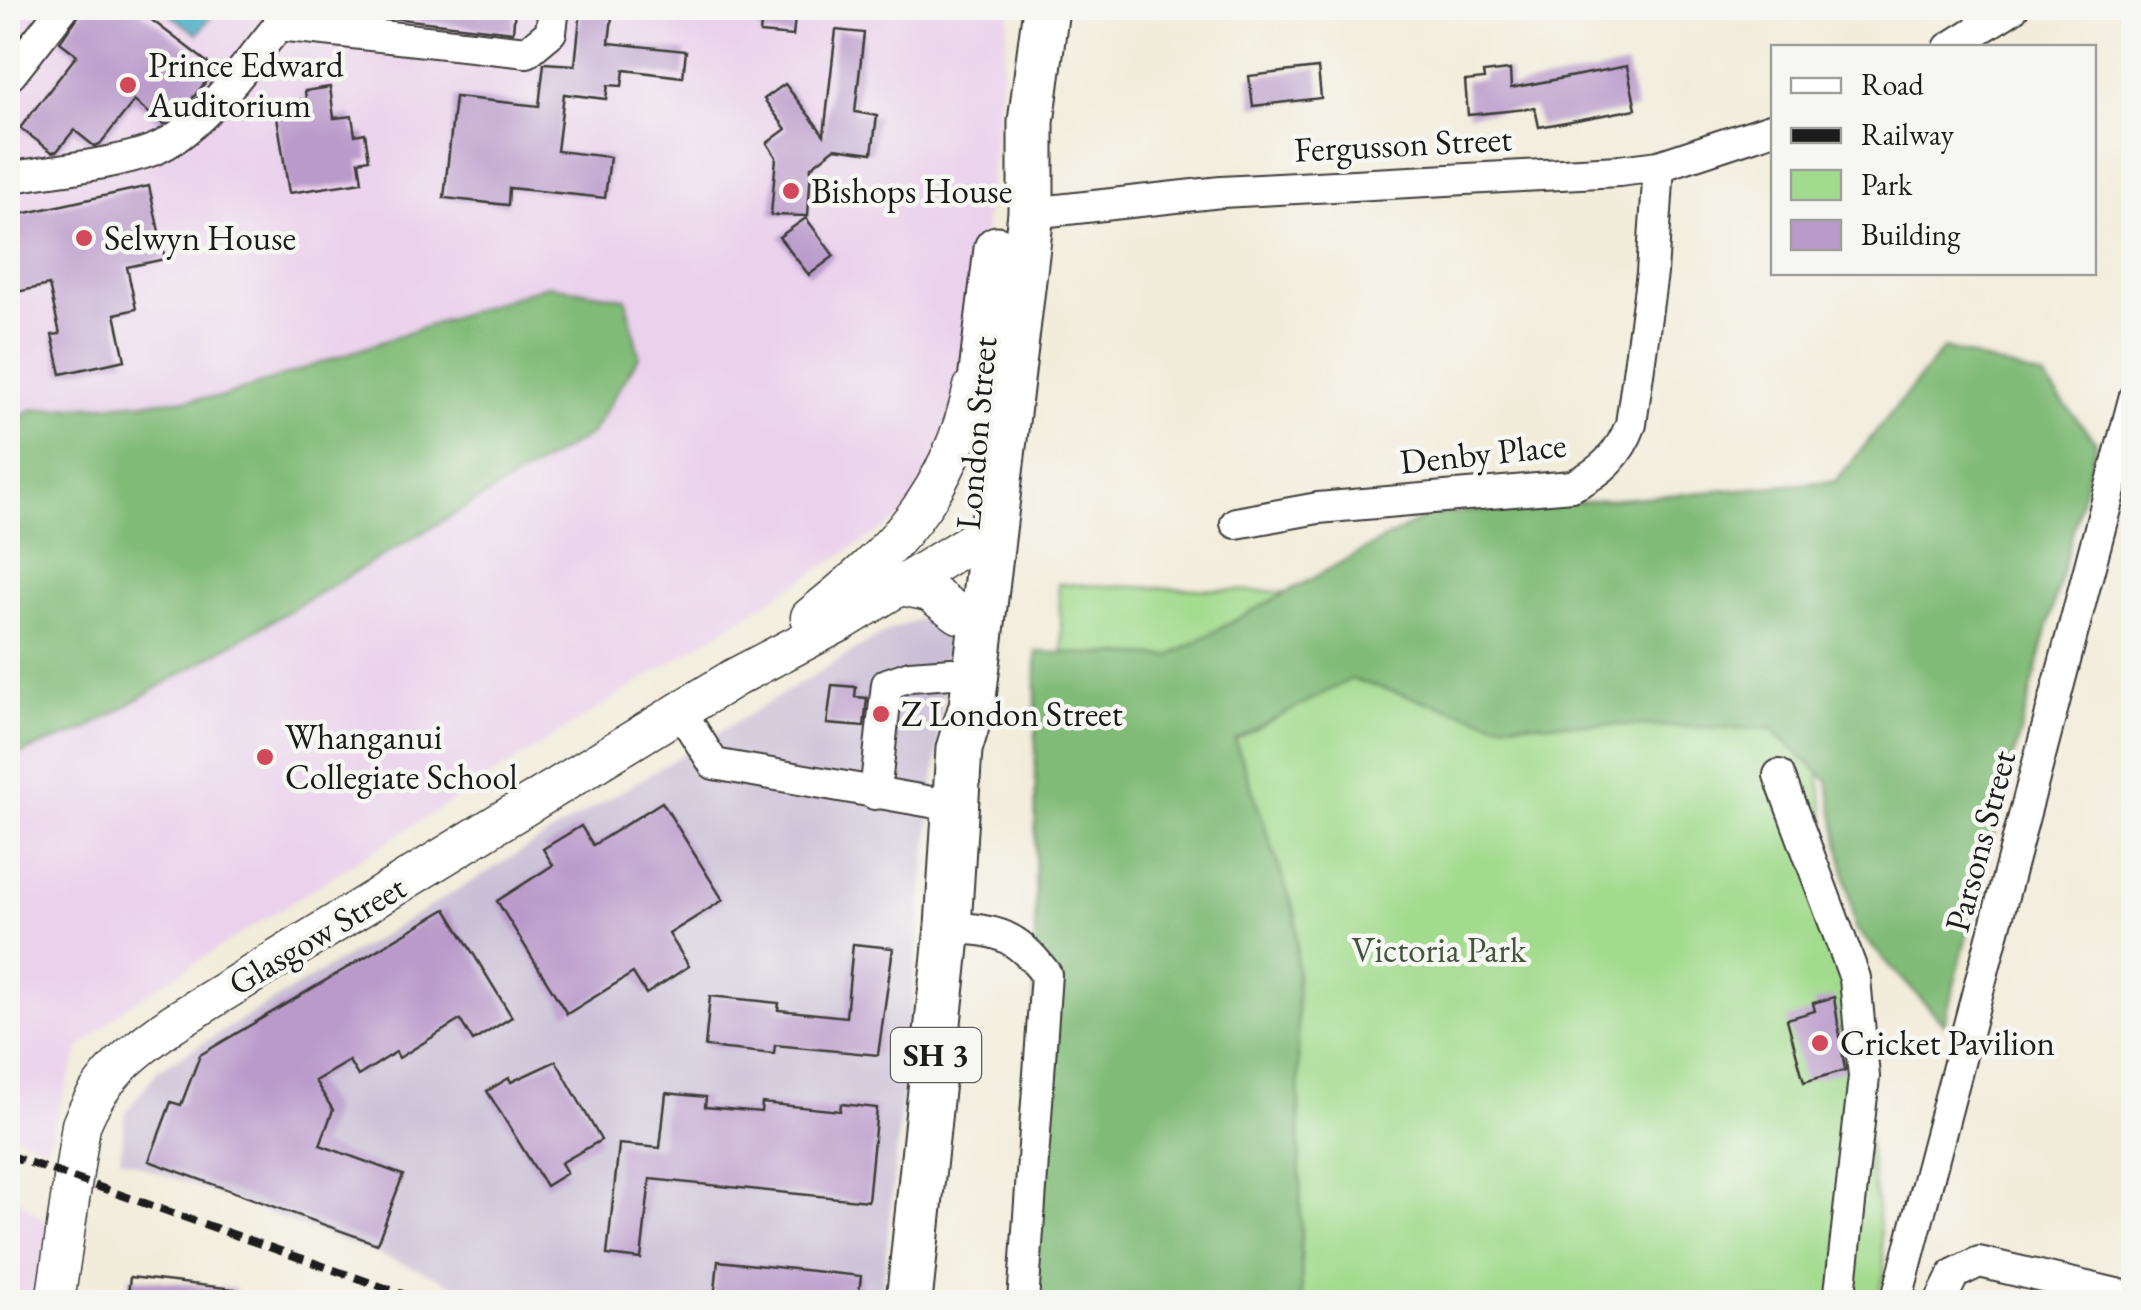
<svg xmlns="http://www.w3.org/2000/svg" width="2141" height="1310" font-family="'EB Garamond',serif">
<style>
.built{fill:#ead1ec}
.industrial{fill:#cabfd6}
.green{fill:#a2db8d;stroke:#5f7c54;stroke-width:2.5}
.forest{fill:#81bb78;stroke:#4e6c4a;stroke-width:2.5}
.water{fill:#44acc4;stroke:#306470;stroke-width:2.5}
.building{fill:#b99aca}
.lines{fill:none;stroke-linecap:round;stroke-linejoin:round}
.minor-casing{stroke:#3c3b38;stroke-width:34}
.major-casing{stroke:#3c3b38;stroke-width:41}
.highway-casing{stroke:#3c3b38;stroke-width:49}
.minor{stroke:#fff;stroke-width:30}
.major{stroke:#fff;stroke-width:38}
.highway{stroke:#fff;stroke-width:45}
.rail{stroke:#1c1c1c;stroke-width:8;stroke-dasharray:15 8;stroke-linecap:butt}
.poi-dot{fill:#d1495b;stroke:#f6f6f2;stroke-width:4}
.labels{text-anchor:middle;stroke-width:9;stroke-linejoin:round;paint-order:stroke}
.shield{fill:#f6f6f2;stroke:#5d5d5c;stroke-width:2.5}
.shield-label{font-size:32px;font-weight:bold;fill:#1c1c1c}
.poi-label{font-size:35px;fill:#1c1c1c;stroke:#f6f6f2;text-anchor:start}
.street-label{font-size:35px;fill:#1c1c1c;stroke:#f6f6f2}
.park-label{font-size:35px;fill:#44553e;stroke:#f6f6f2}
</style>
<rect width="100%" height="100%" fill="#f6f6f2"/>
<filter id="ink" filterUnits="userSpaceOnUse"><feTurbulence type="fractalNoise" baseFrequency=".01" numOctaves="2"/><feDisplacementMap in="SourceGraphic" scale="20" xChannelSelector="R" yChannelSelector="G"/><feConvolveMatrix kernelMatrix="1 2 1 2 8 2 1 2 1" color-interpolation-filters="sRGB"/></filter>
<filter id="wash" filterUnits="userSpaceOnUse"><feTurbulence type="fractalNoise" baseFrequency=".0048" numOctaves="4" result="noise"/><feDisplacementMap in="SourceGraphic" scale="40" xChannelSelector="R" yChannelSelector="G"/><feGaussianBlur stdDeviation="2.25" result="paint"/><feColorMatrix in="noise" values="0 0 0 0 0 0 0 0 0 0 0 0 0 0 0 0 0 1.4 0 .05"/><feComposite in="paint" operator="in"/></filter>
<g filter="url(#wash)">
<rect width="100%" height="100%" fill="#f2ecda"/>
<g class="built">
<path d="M8,8H1010L961,429L919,506L124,1008L79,1049L46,1147L8,1132Z"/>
<path d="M8,1190L48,1225L39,1302H8Z"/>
</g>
<path class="industrial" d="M930,615L948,645L881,1302H487L428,1273L120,1158L126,1112L157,1071L889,630Z"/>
<path class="green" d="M1058,584L1608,604L1815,743L1885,1270L1877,1302H1104L1099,1140Z"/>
<g class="forest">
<path d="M547,285L626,298L639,356L591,434L85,730L8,758V425L31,410L222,397Z"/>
<path d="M1944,348L2043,378L2096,442L1944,1024L1855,928L1828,781L1772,729L1495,722L1351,679L1235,740L1296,916L1302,1302H1034L1036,652L1169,656L1429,515L1836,481Z"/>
</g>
<path class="water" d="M162,8H218L197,34Z"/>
<g id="blocks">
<g class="building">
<path d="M84,8H136L216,69L192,99L163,124L134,101L100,144L94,146L74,130L57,151L52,152L20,128L77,55L60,42Z"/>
<path d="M383,8H515L513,32L383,17Z"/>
<path d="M581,8H613L609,43L686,51L683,77L624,70L622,86L608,85L606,99L564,94L557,151L610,157L605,198L509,188L508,205L444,198L455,97L539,106L544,63L575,65Z"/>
<path d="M763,8H796L793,36L760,33Z"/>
<path d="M836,30L864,33L855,112L877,116L872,153L835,148L811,167L808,216L771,215L776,157L767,143L786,129L764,99L785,84L824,135Z"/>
<path d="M1627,66L1636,109L1539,127L1535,108L1468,115L1465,81L1484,79L1483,73L1510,70L1511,88Z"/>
<path d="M1318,68L1321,98L1253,106L1249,76Z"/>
<path d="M330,87L334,118L352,116L355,135L365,133L369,159L359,161L362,182L289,193L275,104L306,99L305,91Z"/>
<path d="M149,186L165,259L127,267L136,309L115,314L125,360L61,374L52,335L60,334L49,285L8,294V217Z"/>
<path d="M806,218L834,256L809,275L779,237Z"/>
<path d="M832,685L856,687L855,697L867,698L864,727L827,724Z"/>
<path d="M662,802L723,900L669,934L689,966L646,994L633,973L567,1014L497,901L553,865L543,849L581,826L593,845Z"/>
<path d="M446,909L512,1017L473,1041L460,1020L399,1058L396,1052L358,1076L349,1061L315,1081L333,1110L320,1145L403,1175L377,1244L149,1161L171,1102L181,1105L200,1055Z"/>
<path d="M853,944L893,948L878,1055L775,1045L774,1054L705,1047L710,996L779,1003L778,1010L846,1017Z"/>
<path d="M1834,997L1845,1070L1804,1082L1787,1019L1815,1011L1813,1003Z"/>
<path d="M556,1061L601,1140L561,1163L567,1173L546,1186L487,1091L509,1078L511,1082Z"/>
<path d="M666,1093L706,1097L705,1107L761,1112L762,1103L840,1111L841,1104L877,1108L868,1201L650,1179L641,1259L607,1255L619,1144L660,1148Z"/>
<path d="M718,1261L861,1276L858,1302L714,1299Z"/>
<path d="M130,1277L235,1289L234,1302H127Z"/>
</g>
</g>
</g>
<g filter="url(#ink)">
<use href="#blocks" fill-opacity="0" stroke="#3c3b38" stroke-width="2.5"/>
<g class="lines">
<defs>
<g id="minor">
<path d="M279,25L527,52L551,32L554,8"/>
<path d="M1949,48L2013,8"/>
<path d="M11,74L63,8"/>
<path d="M8,178C50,170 114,165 153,150C200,132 247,63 279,25V8"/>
<path d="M1031,213L1221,192L1619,171L1659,166L1774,128"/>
<path d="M1236,523L1318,508L1572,486C1602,472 1620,454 1631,424L1652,273L1659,166"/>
<path d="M681,712L714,764L954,806"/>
<path d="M1779,775L1855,978L1864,1077L1839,1302"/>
<path d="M875,794L887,684L910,676L952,673"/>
<path d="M948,927C999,931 1014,933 1046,974L1023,1302"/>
<path d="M1896,1302L2134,399"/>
<path d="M1940,1302L1954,1274L1979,1262L2134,1298"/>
</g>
<g id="major">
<path d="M901,586L929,592L959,614"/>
<path d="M810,617C893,551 949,496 973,387"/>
<path d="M55,1302L81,1125C100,1077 132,1052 173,1023L734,678L841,622L992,529"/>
</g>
<g id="highway">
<path d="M976,423L997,249"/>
<path d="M909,1302L948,927L959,749L972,706L1031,213V122L1046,8"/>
</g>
</defs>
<use href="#minor" class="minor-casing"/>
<use href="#major" class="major-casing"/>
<use href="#highway" class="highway-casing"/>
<use href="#minor" class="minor"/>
<use href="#major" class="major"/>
<use href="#highway" class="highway"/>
<path class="rail" d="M8,1155L425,1302"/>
</g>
</g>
<g class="poi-dot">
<circle cx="128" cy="85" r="10"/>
<circle cx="791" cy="191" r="10"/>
<circle cx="84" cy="238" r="10"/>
<circle cx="881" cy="714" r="10"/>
<circle cx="265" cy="757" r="10"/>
<circle cx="1820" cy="1043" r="10"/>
</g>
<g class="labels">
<rect class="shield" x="891" y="1028" width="90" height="54" rx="8"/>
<g class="shield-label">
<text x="936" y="1066">SH 3</text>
</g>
<g class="poi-label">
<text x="148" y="77">Prince Edward<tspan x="148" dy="40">Auditorium</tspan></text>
<text x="811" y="203">Bishops House</text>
<text x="104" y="250">Selwyn House</text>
<text x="901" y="726">Z London Street</text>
<text x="285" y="749">Whanganui<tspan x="285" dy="40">Collegiate School</tspan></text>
<text x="1840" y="1055">Cricket Pavilion</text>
</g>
<g class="street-label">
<text transform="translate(1403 144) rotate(-3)" y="12">Fergusson Street</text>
<text transform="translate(976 433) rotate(-85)" y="12">London Street</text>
<text transform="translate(1483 453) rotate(-6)" y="12">Denby Place</text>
<text transform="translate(1980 841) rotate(-75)" y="12">Parsons Street</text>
<text transform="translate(317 935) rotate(-31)" y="12">Glasgow Street</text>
</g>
<g class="park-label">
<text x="1439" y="962">Victoria Park</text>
</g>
</g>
<rect width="2141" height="1310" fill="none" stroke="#f6f6f2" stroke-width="40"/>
<rect x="1771" y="45" width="325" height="230" fill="#f6f6f2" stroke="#9f9f9c" stroke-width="2.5"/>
<rect x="1791" y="78" width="50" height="15" fill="#ffffff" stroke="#9f9f9c" stroke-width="2.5"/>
<text x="1861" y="95" font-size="30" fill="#1c1c1c">Road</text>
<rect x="1791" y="128" width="50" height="15" fill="#1c1c1c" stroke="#9f9f9c" stroke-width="2.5"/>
<text x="1861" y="145" font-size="30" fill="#1c1c1c">Railway</text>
<rect x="1791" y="170" width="50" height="30" fill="#a2db8d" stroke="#9f9f9c" stroke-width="2.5"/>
<text x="1861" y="195" font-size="30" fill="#1c1c1c">Park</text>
<rect x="1791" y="220" width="50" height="30" fill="#b99aca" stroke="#9f9f9c" stroke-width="2.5"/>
<text x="1861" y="245" font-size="30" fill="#1c1c1c">Building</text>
</svg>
